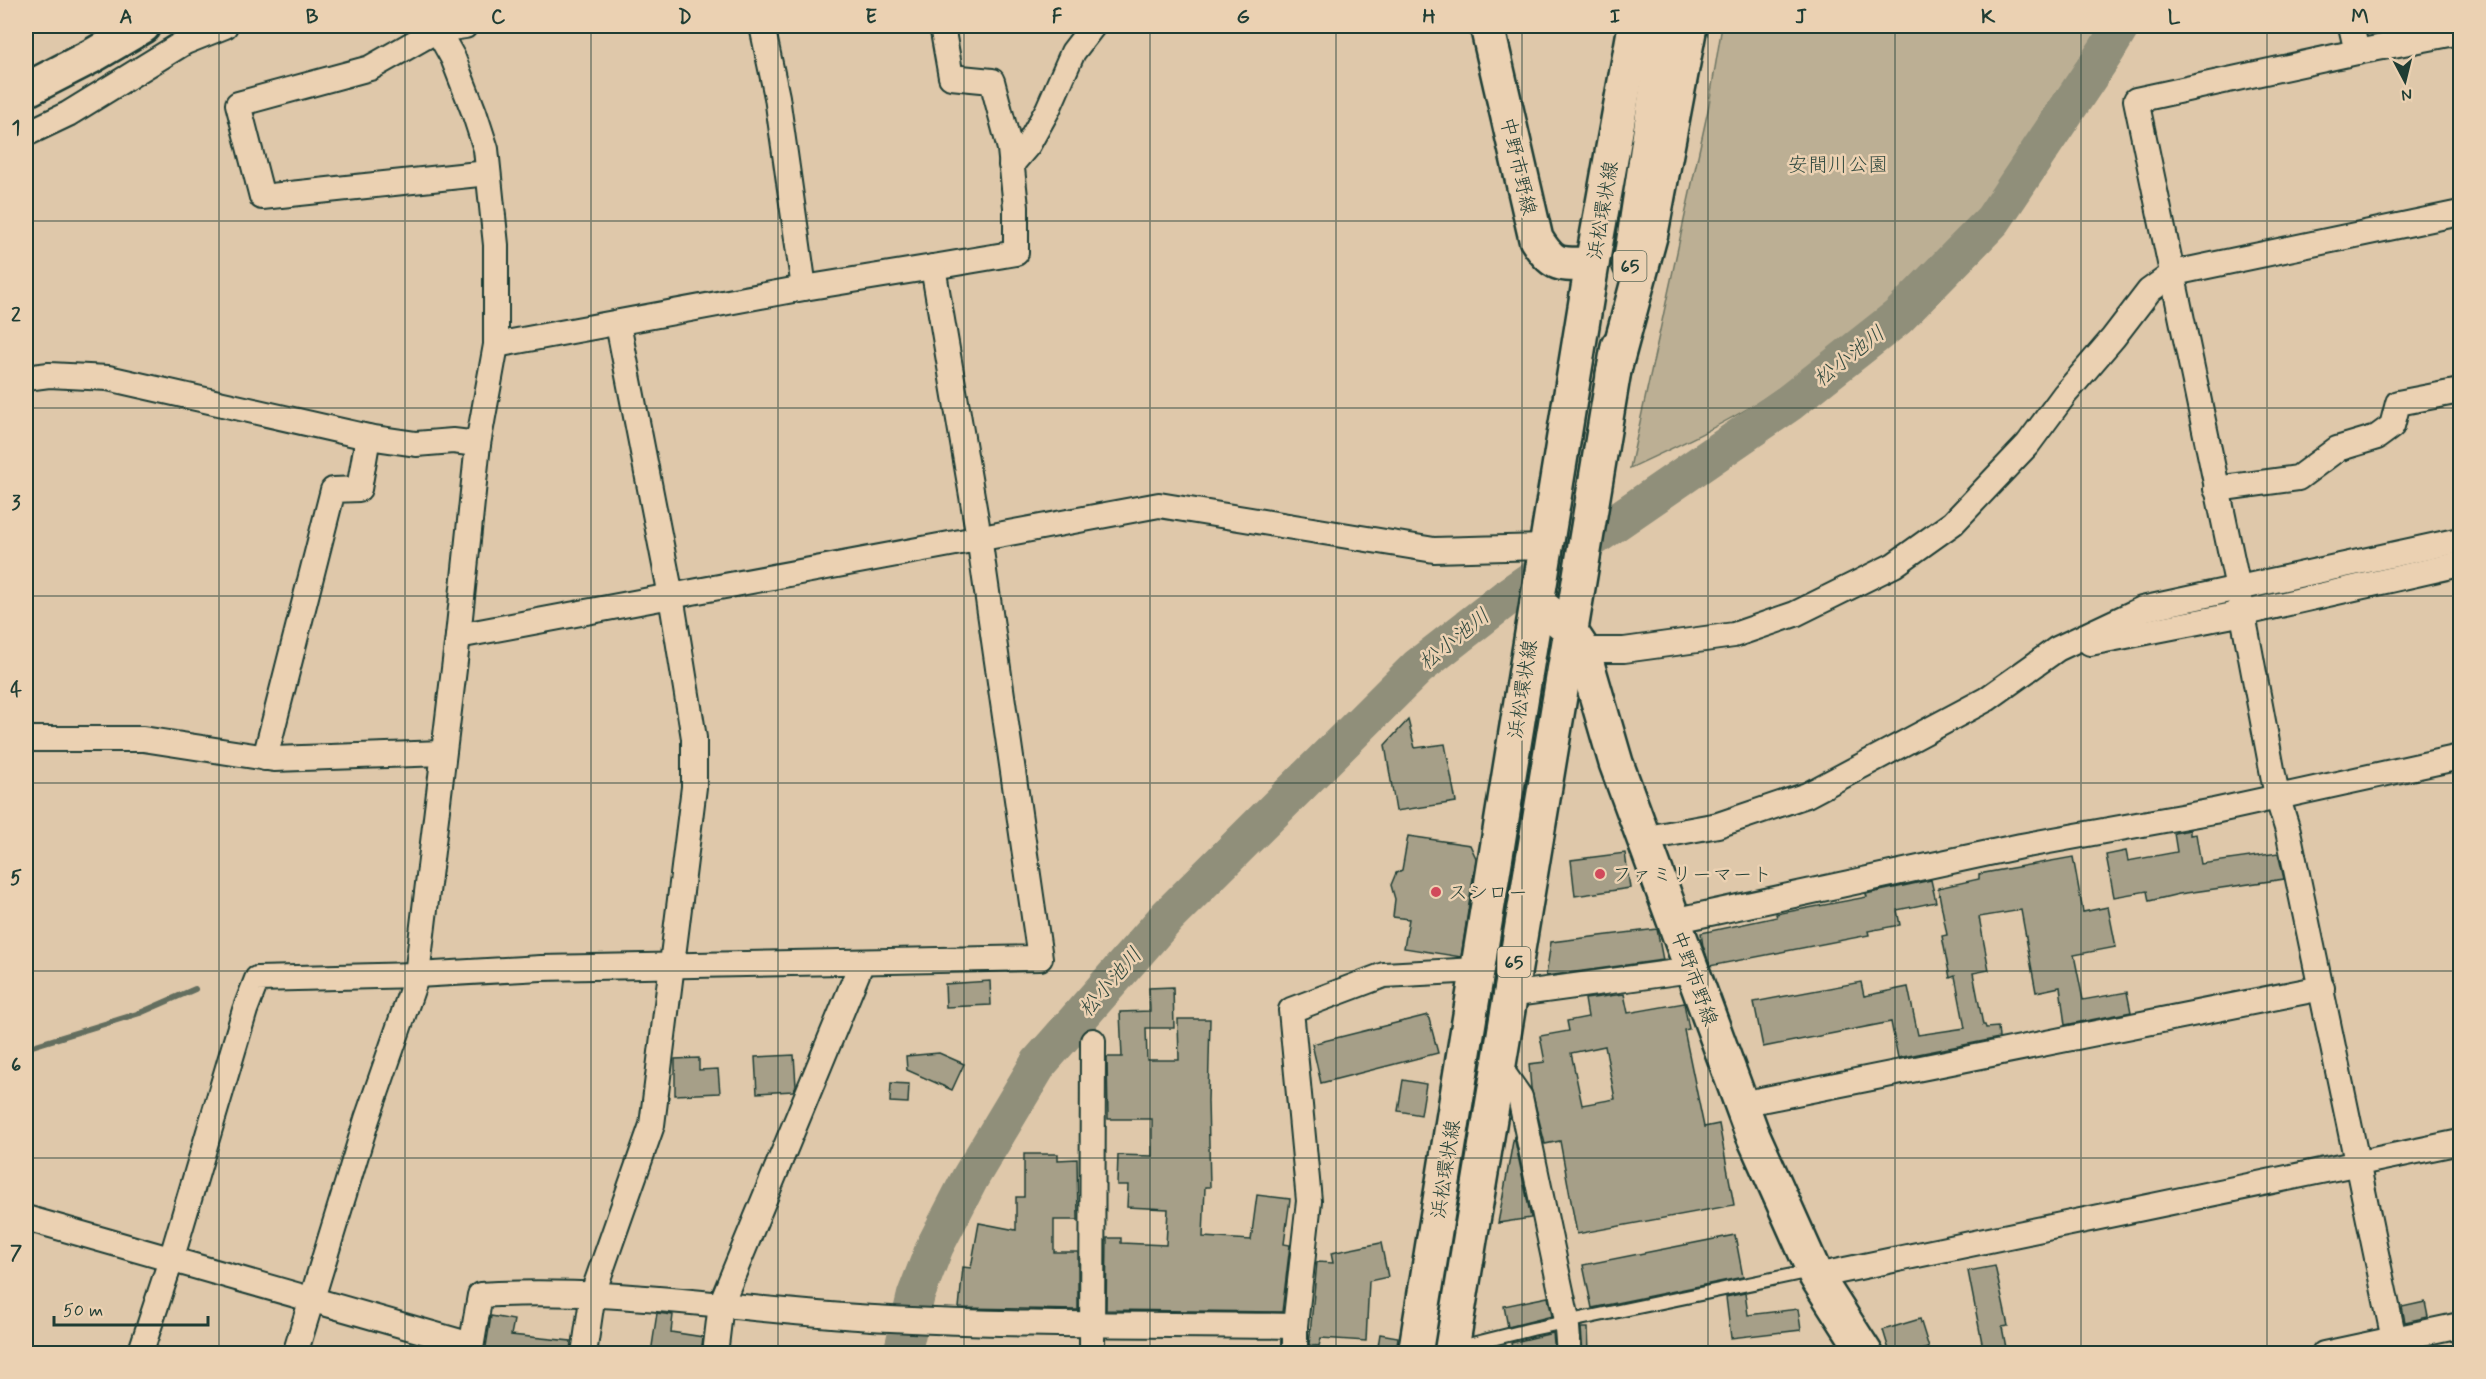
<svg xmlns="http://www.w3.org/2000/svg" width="2486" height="1379" font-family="Mynerve,'Klee One',sans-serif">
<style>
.green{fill:#bcaf94;stroke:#6e7664;stroke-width:1.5}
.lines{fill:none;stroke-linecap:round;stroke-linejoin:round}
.stream{stroke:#636e5e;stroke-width:6}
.river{stroke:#908f7a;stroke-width:38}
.building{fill:#a69f88;stroke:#1f3d34;stroke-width:1.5;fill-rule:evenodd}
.service-casing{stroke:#1f3d34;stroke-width:16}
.minor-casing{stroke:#1f3d34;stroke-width:28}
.secondary-casing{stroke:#1f3d34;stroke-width:38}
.primary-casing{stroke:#1f3d34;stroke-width:38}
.trunk-casing{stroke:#1f3d34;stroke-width:38}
.service{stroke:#ebd1b2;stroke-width:12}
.minor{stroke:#ebd1b2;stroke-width:24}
.secondary{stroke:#ebd1b2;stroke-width:33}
.primary{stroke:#ebd1b2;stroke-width:33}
.trunk{stroke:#ebd1b2;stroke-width:33}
.grid{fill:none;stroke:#1f3d34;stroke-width:1.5;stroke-opacity:0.55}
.poi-dot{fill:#d1495b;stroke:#ebd1b2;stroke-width:2}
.labels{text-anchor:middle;stroke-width:5;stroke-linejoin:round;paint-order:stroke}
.shield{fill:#ebd1b2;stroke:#5c695a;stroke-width:1.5}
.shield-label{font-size:18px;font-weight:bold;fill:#1f3d34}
.park-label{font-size:20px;fill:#2f483e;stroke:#ebd1b2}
.street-label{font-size:20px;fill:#1f3d34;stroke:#ebd1b2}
.poi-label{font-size:20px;fill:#1f3d34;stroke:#ebd1b2;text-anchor:start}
.water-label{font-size:21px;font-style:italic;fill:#30493e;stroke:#ebd1b2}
.neatline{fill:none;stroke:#1f3d34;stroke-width:2}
.grid-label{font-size:20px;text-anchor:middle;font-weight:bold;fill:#1f3d34}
</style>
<rect width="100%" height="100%" fill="#dfc8aa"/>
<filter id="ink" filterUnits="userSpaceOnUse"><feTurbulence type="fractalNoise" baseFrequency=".0167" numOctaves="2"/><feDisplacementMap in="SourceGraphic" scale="12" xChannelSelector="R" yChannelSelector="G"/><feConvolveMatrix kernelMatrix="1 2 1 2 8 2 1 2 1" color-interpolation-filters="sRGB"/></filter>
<g filter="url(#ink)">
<path class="green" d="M1722,26H2103C2070,86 2037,148 1993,202C1931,277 1843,345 1763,399C1723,425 1673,448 1630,468L1708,110Z"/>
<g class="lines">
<path class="stream" d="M26,1048L140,1013L195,989"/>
<path class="river" d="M902,1354L916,1295L935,1246L970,1178L1039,1063L1168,916L1418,667L1510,595L1789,403L1898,317L1993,220L2106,51L2121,26"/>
</g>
<g class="building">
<path d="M1408,720L1415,748L1445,744L1456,802L1396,811L1385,745Z"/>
<path d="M2190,830V835L2196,834L2201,864L2278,853L2284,879L2179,894L2149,901L2147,891L2114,897L2106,855L2126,851L2128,861L2177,852L2174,833Z"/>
<path d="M1408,836L1470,845L1476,858L1461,957L1404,948L1409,919L1393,917L1395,899L1391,885L1396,873L1402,870Z"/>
<path d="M1625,853L1630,888L1575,896L1571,860Z"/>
<path d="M2073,857L2083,912L2108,907L2116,947L2074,955L2083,1000L2127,992L2131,1012L2065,1025L2060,987L2036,992L2021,910L1979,917L1989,970L1973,973L1983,1025H1985L1986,1028L1998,1027L1999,1038L1898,1058L1891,1022L1763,1047L1754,1002L1861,982L1864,996L1908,987L1918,1035L1965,1028L1955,976L1950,978L1942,936L1947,935L1938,888L1979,879V874Z"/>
<path d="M1931,880L1936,902L1897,910L1900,925L1868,931L1869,935L1710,966L1703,946L1701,933L1777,917L1776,914L1867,897L1866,894Z"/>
<path d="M1657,929L1663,960L1546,976L1551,942Z"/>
<path d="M990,981L991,1005L946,1007L945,984Z"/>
<path d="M1173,987L1174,1028H1146L1147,1060H1179L1178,1019H1210L1208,1101L1210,1187H1205L1203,1237L1251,1240L1257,1195L1290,1199L1284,1244L1290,1245L1282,1312L1106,1310L1107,1238H1121V1243L1166,1245L1168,1209L1127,1207L1128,1185H1117L1118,1155L1152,1156V1119H1108L1107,1057H1122L1120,1012L1150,1011L1149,988Z"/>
<path d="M1624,994L1628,1013L1684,1003L1689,1029L1684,1030L1704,1127L1719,1124L1734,1205L1577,1234L1560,1141L1545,1144L1531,1088L1529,1064L1545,1062L1540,1036L1569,1031L1567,1021L1588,1017L1585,999ZM1605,1046L1615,1099L1582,1105L1571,1053Z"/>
<path d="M1428,1015L1438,1053L1321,1083L1312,1044Z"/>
<path d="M939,1053L964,1064L952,1090L907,1070L906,1056Z"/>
<path d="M794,1055L796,1086L793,1091L757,1093L755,1057Z"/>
<path d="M699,1058V1070L718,1069L720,1093L675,1095V1059Z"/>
<path d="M1403,1080L1426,1084L1421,1115L1398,1111Z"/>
<path d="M891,1083L909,1084L908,1103L890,1102Z"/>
<path d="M1514,1136L1531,1218L1498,1223Z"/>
<path d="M1024,1154H1058V1160L1077,1159L1078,1220H1054V1252H1078V1310L959,1308L963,1267L971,1268L979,1223L1016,1230V1197H1024Z"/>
<path d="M1735,1235L1743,1277L1592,1308L1583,1265Z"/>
<path d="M1381,1243L1388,1277L1369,1281L1366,1341L1321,1338L1319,1346L1309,1345L1317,1262L1333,1263L1331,1253Z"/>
<path d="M1995,1266L2008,1326L2002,1327L2007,1353H1984L1968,1271Z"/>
<path d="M1745,1293L1748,1315L1798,1309L1801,1330L1731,1338L1726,1297Z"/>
<path d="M1548,1297L1552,1316L1508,1327L1504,1306Z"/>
<path d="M2425,1302L2428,1317L2405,1322L2402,1307Z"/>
<path d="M657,1313L673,1315L671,1332L703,1337L701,1353H651Z"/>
<path d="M491,1316L514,1320L511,1335L571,1341L570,1353H485Z"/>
<path d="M1920,1319L1929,1348L1910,1353H1890L1883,1330Z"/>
<path d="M1581,1328H1588L1589,1353H1583Z"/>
<path d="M1553,1333L1555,1353H1513L1511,1343Z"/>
<path d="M1380,1334L1398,1337L1396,1353H1377Z"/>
</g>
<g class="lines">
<defs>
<path id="service" d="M1456,1348L1532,1329L1811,1271"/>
<g id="minor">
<path d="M465,26L437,30L370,68L238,104L262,197L488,173"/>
<path d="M762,26L777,97L804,288"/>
<path d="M2351,26L2357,52"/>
<path d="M26,134L68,114L185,42L225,26"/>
<path d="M1011,165L1028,145L1048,109L1073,52L1093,26"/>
<path d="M933,267L1016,253V207L1010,149L992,81L951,77L942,26"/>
<path d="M618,324L671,596L1159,505L1434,550L1545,547"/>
<path d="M26,378L49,375L108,378L368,437L416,444L453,441L478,444"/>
<path d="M2216,489L2298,478L2337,449L2377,437L2392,426L2398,403L2460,391"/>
<path d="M458,636L671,596L694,738V787L652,1125L593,1293L584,1354"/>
<path d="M2090,643L2249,612L2460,564"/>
<path d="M1583,650H1624L1734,635L1795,614L1894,565L1953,523L2028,444L2065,394L2113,338L2149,291L2174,273L2460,213"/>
<path d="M26,739H143L274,759L443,753"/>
<path d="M265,758L333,490L359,489L368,437"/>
<path d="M1642,839L1718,825L1807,795L1987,699L2057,649L2142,609L2460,540"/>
<path d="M1673,921L2021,846L2214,811L2460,757"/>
<path d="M1509,995L1692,970"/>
<path d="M1497,1064L1520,1097L1566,1315L1569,1354"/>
<path d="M1741,1104L2322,988"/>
<path d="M26,1218L471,1345"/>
<path d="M1816,1276L2460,1142"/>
<path d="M140,1354L171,1260L245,1010L257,979L417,975L541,968L1040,958L979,537L933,267L804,288L496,345"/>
<path d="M295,1354L367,1119L417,975L458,636L478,444L496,345V245L486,149L474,112L453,58L435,26"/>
<path d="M470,1354L480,1295C618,1286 754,1313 891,1319C1026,1326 1161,1324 1295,1326"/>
<path d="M715,1354L721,1304L862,962"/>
<path d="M1092,1354L1093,1041"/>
<path d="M1295,1354V1326L1309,1201L1291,1010L1384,975L1477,970"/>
<path d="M2324,1354L2460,1325"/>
<path d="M2397,1354L2288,831L2277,796L2238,588L2136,100L2357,52L2460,32"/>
</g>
<g id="secondary">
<path d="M1487,26L1536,239C1554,268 1560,264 1592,264"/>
<path d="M1537,602L1569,629L1583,650L1616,763L1752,1133L1816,1276L1866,1354"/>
</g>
<g id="primary">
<path d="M1630,265L1666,26"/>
<path d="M1415,1354L1592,264L1635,26"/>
<path d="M1451,1354L1618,346"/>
</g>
<g id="trunk">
<path d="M26,90L92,56L143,26"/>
<path d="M1613,374L1651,233L1690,26"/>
</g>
</defs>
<use href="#service" class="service-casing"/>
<use href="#minor" class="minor-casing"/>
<use href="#secondary" class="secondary-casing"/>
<use href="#primary" class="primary-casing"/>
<use href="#trunk" class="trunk-casing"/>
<use href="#service" class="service"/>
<use href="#minor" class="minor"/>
<use href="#secondary" class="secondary"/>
<use href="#primary" class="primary"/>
<use href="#trunk" class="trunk"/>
</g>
</g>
<path class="grid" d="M219,26V1354M405,26V1354M591,26V1354M778,26V1354M964,26V1354M1150,26V1354M1336,26V1354M1522,26V1354M1708,26V1354M1895,26V1354M2081,26V1354M2267,26V1354M26,221H2460M26,408H2460M26,596H2460M26,783H2460M26,971H2460M26,1158H2460"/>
<g class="poi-dot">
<circle cx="1600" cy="874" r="6"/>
<circle cx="1436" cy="892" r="6"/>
</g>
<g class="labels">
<g class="shield">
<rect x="1613.5" y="251" width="33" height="30" rx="4.5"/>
<rect x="1497.5" y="947" width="33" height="30" rx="4.5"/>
</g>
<g class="shield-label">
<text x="1630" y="272">65</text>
<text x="1514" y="968">65</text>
</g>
<g class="park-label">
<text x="1838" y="171">安間川公園</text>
</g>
<g class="street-label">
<text transform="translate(1519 166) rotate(77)" y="7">中野市野線</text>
<text transform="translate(1602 210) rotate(-80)" y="7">浜松環状線</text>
<text transform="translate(1522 689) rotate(-81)" y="7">浜松環状線</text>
<text transform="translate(1695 978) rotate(70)" y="7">中野市野線</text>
<text transform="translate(1445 1169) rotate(-81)" y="7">浜松環状線</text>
</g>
<g class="poi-label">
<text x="1612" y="881">ファミリーマート</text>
<text x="1448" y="899">スシロー</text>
</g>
<g class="water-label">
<text transform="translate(1849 356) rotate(-38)" y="7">松小池川</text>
<text transform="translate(1454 639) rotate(-39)" y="7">松小池川</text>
<text transform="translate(1110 982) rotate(-49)" y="7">松小池川</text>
</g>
</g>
<rect width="2486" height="1379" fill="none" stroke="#ebd1b2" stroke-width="66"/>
<g transform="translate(2405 81) rotate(173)" stroke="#ebd1b2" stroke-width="4.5" paint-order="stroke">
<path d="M0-4.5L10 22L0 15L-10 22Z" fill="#1f3d34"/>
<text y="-9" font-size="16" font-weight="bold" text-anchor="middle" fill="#1f3d34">N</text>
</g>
<path d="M54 1316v9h154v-9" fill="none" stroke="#1f3d34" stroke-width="3"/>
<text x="63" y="1316" font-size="18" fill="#1f3d34" stroke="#ebd1b2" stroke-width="4.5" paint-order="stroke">50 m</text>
<rect x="33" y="33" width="2420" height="1313" class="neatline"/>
<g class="grid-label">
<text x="126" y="23">A</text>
<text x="312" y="23">B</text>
<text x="498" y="23">C</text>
<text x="685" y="23">D</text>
<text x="871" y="23">E</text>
<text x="1057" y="23">F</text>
<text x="1243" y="23">G</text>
<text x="1429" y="23">H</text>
<text x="1615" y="23">I</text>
<text x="1801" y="23">J</text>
<text x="1988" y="23">K</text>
<text x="2174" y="23">L</text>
<text x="2360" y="23">M</text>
<text x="16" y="134">1</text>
<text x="16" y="321">2</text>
<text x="16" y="509">3</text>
<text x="16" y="696">4</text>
<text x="16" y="884">5</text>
<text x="16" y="1071">6</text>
<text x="16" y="1259">7</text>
</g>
</svg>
